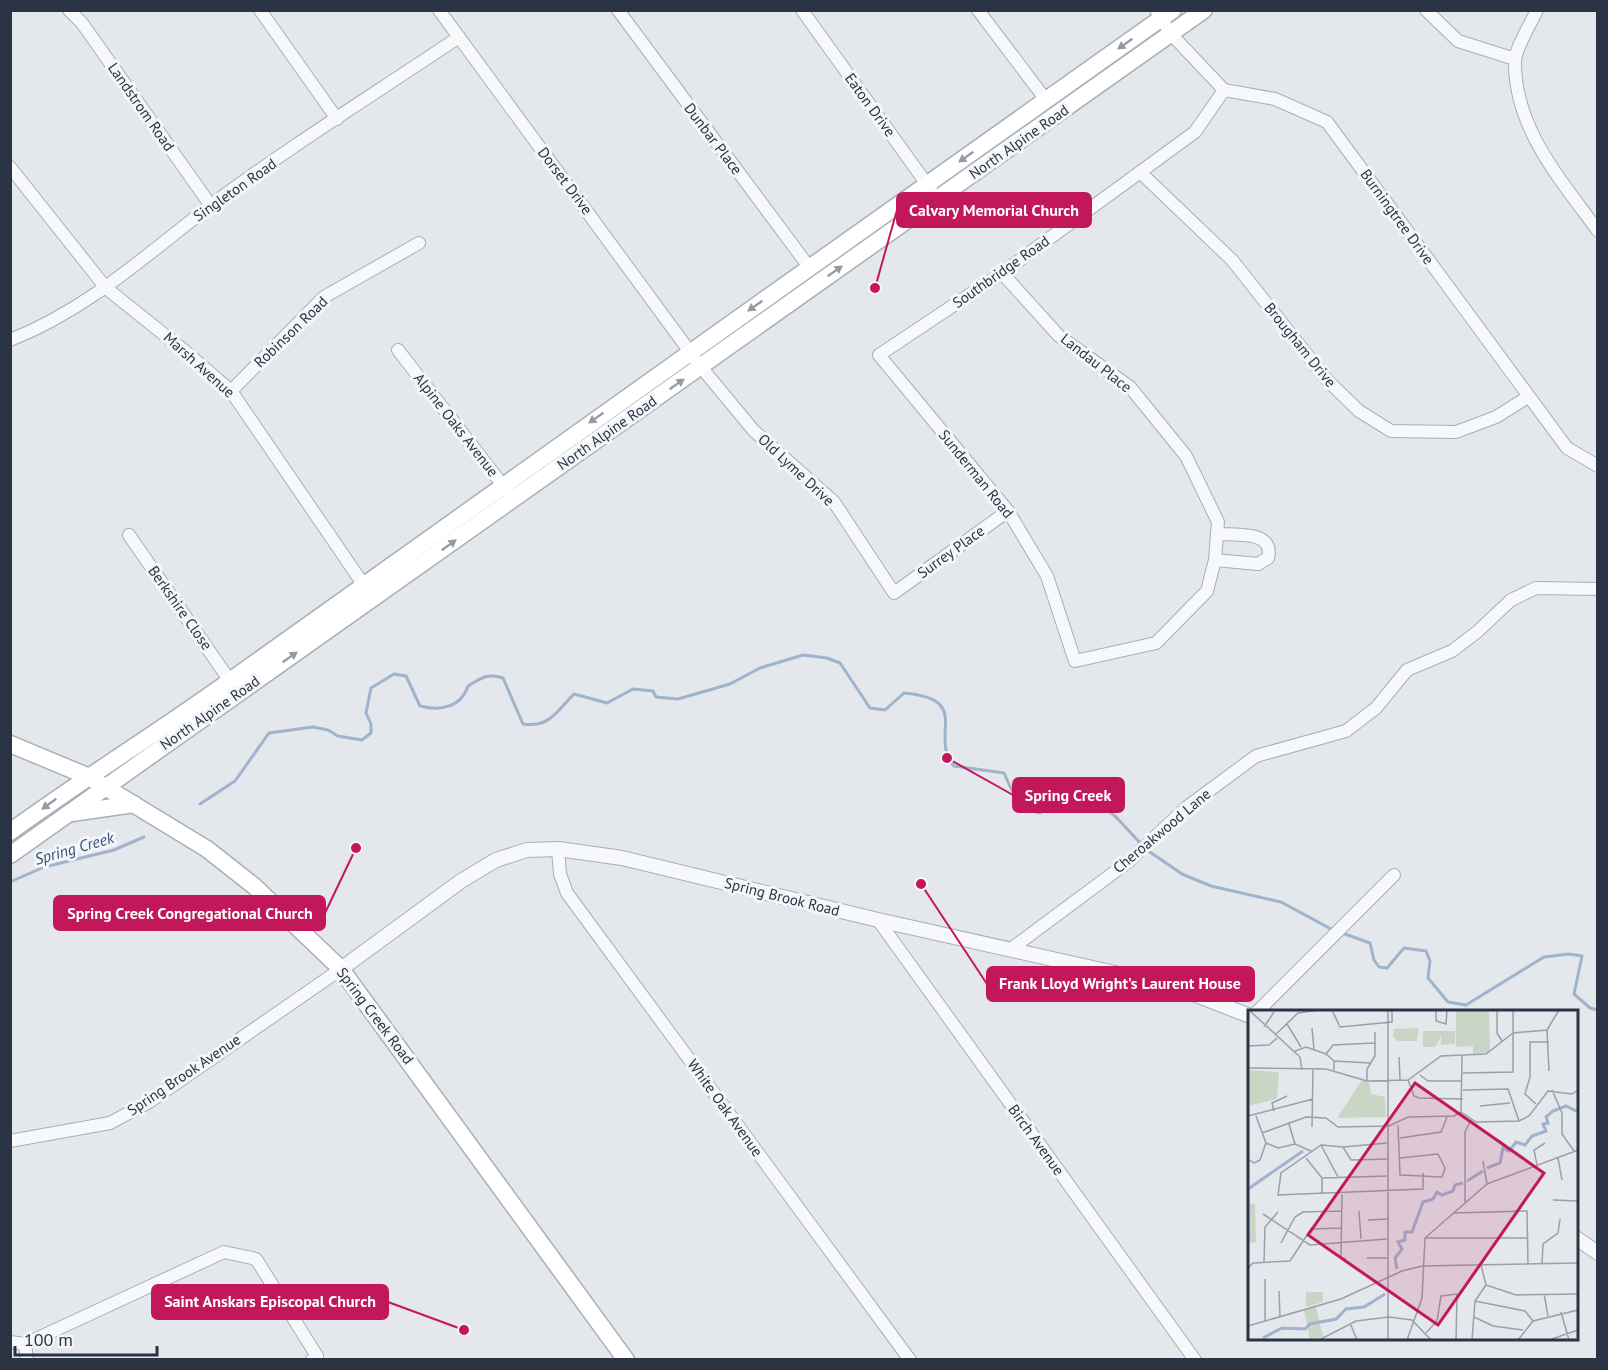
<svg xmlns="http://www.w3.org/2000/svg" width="1608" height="1370" font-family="'PT Sans',sans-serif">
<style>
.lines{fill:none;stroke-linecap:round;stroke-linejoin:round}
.stream{stroke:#9fb4cc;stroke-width:3}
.minor-casing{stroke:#a9aeb7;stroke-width:14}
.tertiary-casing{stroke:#a9aeb7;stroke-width:16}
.secondary-casing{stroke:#a9aeb7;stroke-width:19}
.minor{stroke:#f7f8fa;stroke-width:12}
.tertiary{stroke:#f7f8fa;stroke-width:14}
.secondary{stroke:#fff;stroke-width:16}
.oneway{fill:#959aa2}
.labels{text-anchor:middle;stroke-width:6;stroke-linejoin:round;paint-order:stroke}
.street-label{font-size:15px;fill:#2b3445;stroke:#f4f6f9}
.water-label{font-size:16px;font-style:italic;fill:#34527a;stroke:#f4f6f9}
.inset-river{fill:none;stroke:#9fb4cc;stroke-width:3}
.inset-road{fill:none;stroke:#9a9fa9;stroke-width:1.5}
.view{fill:#c2185b;fill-opacity:0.15;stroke:#c2185b;stroke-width:3}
.inset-edge{fill:none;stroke:#2b3445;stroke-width:3}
.leader{fill:none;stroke:#c2185b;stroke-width:2}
.callout-dot{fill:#c2185b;stroke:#f4f6f9;stroke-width:2}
.callout{fill:#c2185b;stroke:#c2185b;stroke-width:2}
.callout-label{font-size:16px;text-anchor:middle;font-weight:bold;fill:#fff}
</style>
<rect width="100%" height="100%" fill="#e4e7ec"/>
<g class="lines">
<g class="stream">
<path d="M200,804L235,781L269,733L313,727L328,730L338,736L362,740L371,733V724L366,713L371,688L394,674L406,676L420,706C439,711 461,708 468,686C481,678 487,673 503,678L523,724C550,728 557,711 574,694L607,703L633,689L653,691L656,697L678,699L730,684L760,668L803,655L827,658L840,663L870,708L885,710L904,693C974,699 928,736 954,766L1004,773C1012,791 1018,809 1040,813L1066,793L1092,797L1116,817L1142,845"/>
<path d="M1147,850L1182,874L1211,886L1281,902L1333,930"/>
<path d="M10,882L44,867L114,850L144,837"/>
<path d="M1342,933L1370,943L1374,960L1379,967L1387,968L1404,948L1426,951L1430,961L1428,978L1448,1002L1466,1005L1544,957L1569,954L1582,956L1574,994L1590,1008L1598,1010"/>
</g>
<defs>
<g id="minor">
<path d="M69,10L82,23L211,206"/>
<path d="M260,10L337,119"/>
<path d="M439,10L701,367L754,431L834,502L894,593L1008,511"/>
<path d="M618,10L809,267"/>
<path d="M802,10L931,190"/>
<path d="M978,10L1046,100"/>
<path d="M1156,10L1171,34L1224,90L1275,99L1327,122L1567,448L1598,466"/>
<path d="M1426,10L1458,41L1515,59"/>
<path d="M1537,10C1531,23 1515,49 1515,61C1514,128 1561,180 1598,231"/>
<path d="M10,167L106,288L186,352L231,391L363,584"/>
<path d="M1140,172L1232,260L1327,380L1359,411L1391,431L1456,432L1496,417L1528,397"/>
<path d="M1002,273L1059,336L1130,387L1186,456L1218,522L1215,560L1207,591L1156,643L1075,661L1047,576L1008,511L879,355L1002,273L1195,132L1224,90"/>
<path d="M10,340C87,310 146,255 210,206C290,146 376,93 459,37"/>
<path d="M398,350L508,492"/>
<path d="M231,391L324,297L419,243"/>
<path d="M129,535L230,681"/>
<path d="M1215,560L1258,564L1268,558C1275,530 1234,535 1217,534"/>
<path d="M558,849L560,874L567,893L910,1360"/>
<path d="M878,920L1195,1360"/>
<path d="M1011,949L1128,862L1187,807L1256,756L1346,731L1376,708L1407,670L1452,651L1477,632L1511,600L1536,588L1598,589"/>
<path d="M1257,1012L1394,875"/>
<path d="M10,1141L110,1123L149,1102L341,969"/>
<path d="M10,1342L25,1344L224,1252L256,1259L317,1356L312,1360"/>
<path d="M25,1344L27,1360"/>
</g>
<g id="tertiary">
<path d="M341,969L461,881L496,860L527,850L558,849L622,858L878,920L1173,986L1250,1016"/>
<path d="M1576,1238L1598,1253"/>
</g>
<g id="secondary">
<path d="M10,744L87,776L207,849L254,886L341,969L626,1360"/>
<path d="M72,813L134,804"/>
<path d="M10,832C84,778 161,731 234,678C546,453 860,233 1173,10"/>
<path d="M10,855L1204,10"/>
</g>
</defs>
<use href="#minor" class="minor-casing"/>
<use href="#tertiary" class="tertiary-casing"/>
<use href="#secondary" class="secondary-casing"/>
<use href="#minor" class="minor"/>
<use href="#tertiary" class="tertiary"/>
<use href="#secondary" class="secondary"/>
</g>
<defs><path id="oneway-solid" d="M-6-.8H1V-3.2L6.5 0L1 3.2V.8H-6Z" transform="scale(1.5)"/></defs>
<g class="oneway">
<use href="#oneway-solid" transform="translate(1125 44) rotate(145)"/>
<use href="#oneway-solid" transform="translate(966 157) rotate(145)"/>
<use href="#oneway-solid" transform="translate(835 271) rotate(-35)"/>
<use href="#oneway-solid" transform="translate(755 306) rotate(145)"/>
<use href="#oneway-solid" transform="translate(677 384) rotate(-35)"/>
<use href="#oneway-solid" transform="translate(596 418) rotate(145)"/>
<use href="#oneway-solid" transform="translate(449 545) rotate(-36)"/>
<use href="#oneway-solid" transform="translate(290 657) rotate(-35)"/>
<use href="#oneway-solid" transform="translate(49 804) rotate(144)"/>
</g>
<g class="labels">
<g class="street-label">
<text transform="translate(870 105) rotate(54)" y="5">Eaton Drive</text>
<text transform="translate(141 107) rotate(55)" y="5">Landstrom Road</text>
<text transform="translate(713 139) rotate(53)" y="5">Dunbar Place</text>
<text transform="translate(1019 142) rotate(-35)" y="5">North Alpine Road</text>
<text transform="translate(565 181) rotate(53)" y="5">Dorset Drive</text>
<text transform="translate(235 190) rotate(-35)" y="5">Singleton Road</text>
<text transform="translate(1397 217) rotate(54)" y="5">Burningtree Drive</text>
<text transform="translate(1001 272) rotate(-35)" y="5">Southbridge Road</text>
<text transform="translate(291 332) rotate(-44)" y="5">Robinson Road</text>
<text transform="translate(1300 345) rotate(51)" y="5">Brougham Drive</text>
<text transform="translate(1096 363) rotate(38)" y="5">Landau Place</text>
<text transform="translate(199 365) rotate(42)" y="5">Marsh Avenue</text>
<text transform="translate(456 425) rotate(52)" y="5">Alpine Oaks Avenue</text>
<text transform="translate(607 433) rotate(-35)" y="5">North Alpine Road</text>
<text transform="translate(796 470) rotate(43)" y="5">Old Lyme Drive</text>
<text transform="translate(976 474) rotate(51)" y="5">Sunderman Road</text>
<text transform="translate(951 552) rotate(-36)" y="5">Surrey Place</text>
<text transform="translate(180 608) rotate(55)" y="5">Berkshire Close</text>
<text transform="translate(210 713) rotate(-35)" y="5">North Alpine Road</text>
<text transform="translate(1162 831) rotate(-40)" y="5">Cheroakwood Lane</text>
<text transform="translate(782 897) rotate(14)" y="5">Spring Brook Road</text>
<text transform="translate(375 1016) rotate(53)" y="5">Spring Creek Road</text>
<text transform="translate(184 1075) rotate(-34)" y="5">Spring Brook Avenue</text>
<text transform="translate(725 1108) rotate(54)" y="5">White Oak Avenue</text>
<text transform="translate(1036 1140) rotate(54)" y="5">Birch Avenue</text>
</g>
<g class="water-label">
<text transform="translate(74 848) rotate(-16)" y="6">Spring Creek</text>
</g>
</g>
<g transform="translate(1248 1010)">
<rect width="330" height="330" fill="#e4e7ec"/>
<path d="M0,194H7L8,232L0,233Z" fill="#c9d6c5"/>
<path d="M208,0H241L242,42L225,44V36L208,37ZM0,60L31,62L29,89L0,96ZM114,70L121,71L123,84L137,87L138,107L89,108Z" fill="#c9d6c5"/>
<path d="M58,282H75V292L58,297Z" fill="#c9d6c5"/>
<path d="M68,297L75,327L62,330L56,300Z" fill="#c9d6c5"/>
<path d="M171,18L169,31H150L145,27L146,19ZM192,21H207V34L193,35V26L187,37H175V21Z" fill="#c9d6c5"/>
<path class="inset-river" d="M239,158L252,153L255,138L261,141L268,132L277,135L284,126L298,121L295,114L300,113L298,107L305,101L318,96L330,102M219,171L235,161M0,179L55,141M149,259L147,248L154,239L150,232L157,230V222H164L175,192L185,189L189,182L194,185L205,181L207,175L215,173M15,328L34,318L57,319L62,314L88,309L98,299L116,297L137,284"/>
<path class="inset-road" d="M1,0L52,47L54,60M84,0L92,17L144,12V0M140,0V330M188,0V11L198,14L199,0M249,0V23L254,31M39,14L53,37M16,17L26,2M64,18L66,39M299,20L301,61M27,25L50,3L71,0M0,36L21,35L29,28M47,41L58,37L78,44L86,51V60M78,44L85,35L127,33M151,47L152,70M86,51L122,53M0,58L78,59L119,71L160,70L193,46L238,44L265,23L299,20L311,0M215,63L265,62V0M172,65L180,71H214M160,70L166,86L171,88L215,89M119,71V59L127,46V22M215,80L260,79L271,111M304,80L314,103V124L326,141M288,94L277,84L282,67V32H301M232,96L262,93M26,101L24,93L39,86M213,102L228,112L271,111L281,106L300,81L324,84L330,80M213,102L214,45M0,106L65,89M8,106L18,133M41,114L47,134M150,115L152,165L194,167L197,158L190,144L152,148M64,117L65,60M14,123L58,107L78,108L90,117L141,116L160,107L206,106L213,102M152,128L193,122L199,107M18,133L30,138L47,134L63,141M73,135L90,167M95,137L139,133M58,148L74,168V184M310,148L314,170M0,149L6,153L12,150L18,133M141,149L103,150L95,137L73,135L33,163L30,185L175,179V163M235,151L239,174M289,155L286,140L297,133M74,168L139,166M94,184L93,248L98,249M305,190L330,191M217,192V122L223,110M111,201L113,229M206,203L279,201L280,254M15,204L62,235L139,229M120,210L141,209M177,228H279M33,233L47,207L55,202L94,201M119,248H140M16,253L17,217L30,202M294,254L295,234L310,223L312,209M233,255L238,275L268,285L330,284M0,258L5,253L42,251L63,219L94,218M17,269V311M31,281L32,306M296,284L300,306M227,291L277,301L285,311M313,302L321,330M226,307L245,316L275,320M102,313L109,330M0,316L93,289L154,261L174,256L330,253M178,323L189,311L193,286L209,284L208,330M71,330L108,311L141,307L164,310L183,330M159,330L174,288L177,228L239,174L330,140M224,330L227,291L238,275M270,330L285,311L330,300M301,330L330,320"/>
<path class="view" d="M167,73L296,163L190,315L60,225Z"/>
<rect width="330" height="330" class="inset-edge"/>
</g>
<path class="leader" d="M875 288L897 210M947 758L1013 795M356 848L325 913M921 884L987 984M464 1330L388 1302"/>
<g class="callout-dot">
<circle cx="875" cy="288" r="6"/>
<circle cx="947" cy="758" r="6"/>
<circle cx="356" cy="848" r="6"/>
<circle cx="921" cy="884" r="6"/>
<circle cx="464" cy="1330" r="6"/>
</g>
<g class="callout">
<rect x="897" y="193" width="194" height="34" rx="6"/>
<rect x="1013" y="778" width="111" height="34" rx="6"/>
<rect x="54" y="896" width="271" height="34" rx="6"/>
<rect x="987" y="967" width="267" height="34" rx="6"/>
<rect x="152" y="1285" width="236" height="34" rx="6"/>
</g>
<g class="callout-label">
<text x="994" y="216">Calvary Memorial Church</text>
<text x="1068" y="801">Spring Creek</text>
<text x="190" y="919">Spring Creek Congregational Church</text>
<text x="1120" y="989">Frank Lloyd Wright's Laurent House</text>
<text x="270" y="1307">Saint Anskars Episcopal Church</text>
</g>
<rect width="1608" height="1370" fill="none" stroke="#2b3445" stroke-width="24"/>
<path d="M15 1346v9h142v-9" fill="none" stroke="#2b3445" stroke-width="3"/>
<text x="24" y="1346" font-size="18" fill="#2b3445" stroke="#f4f6f9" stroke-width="4.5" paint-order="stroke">100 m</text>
</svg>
